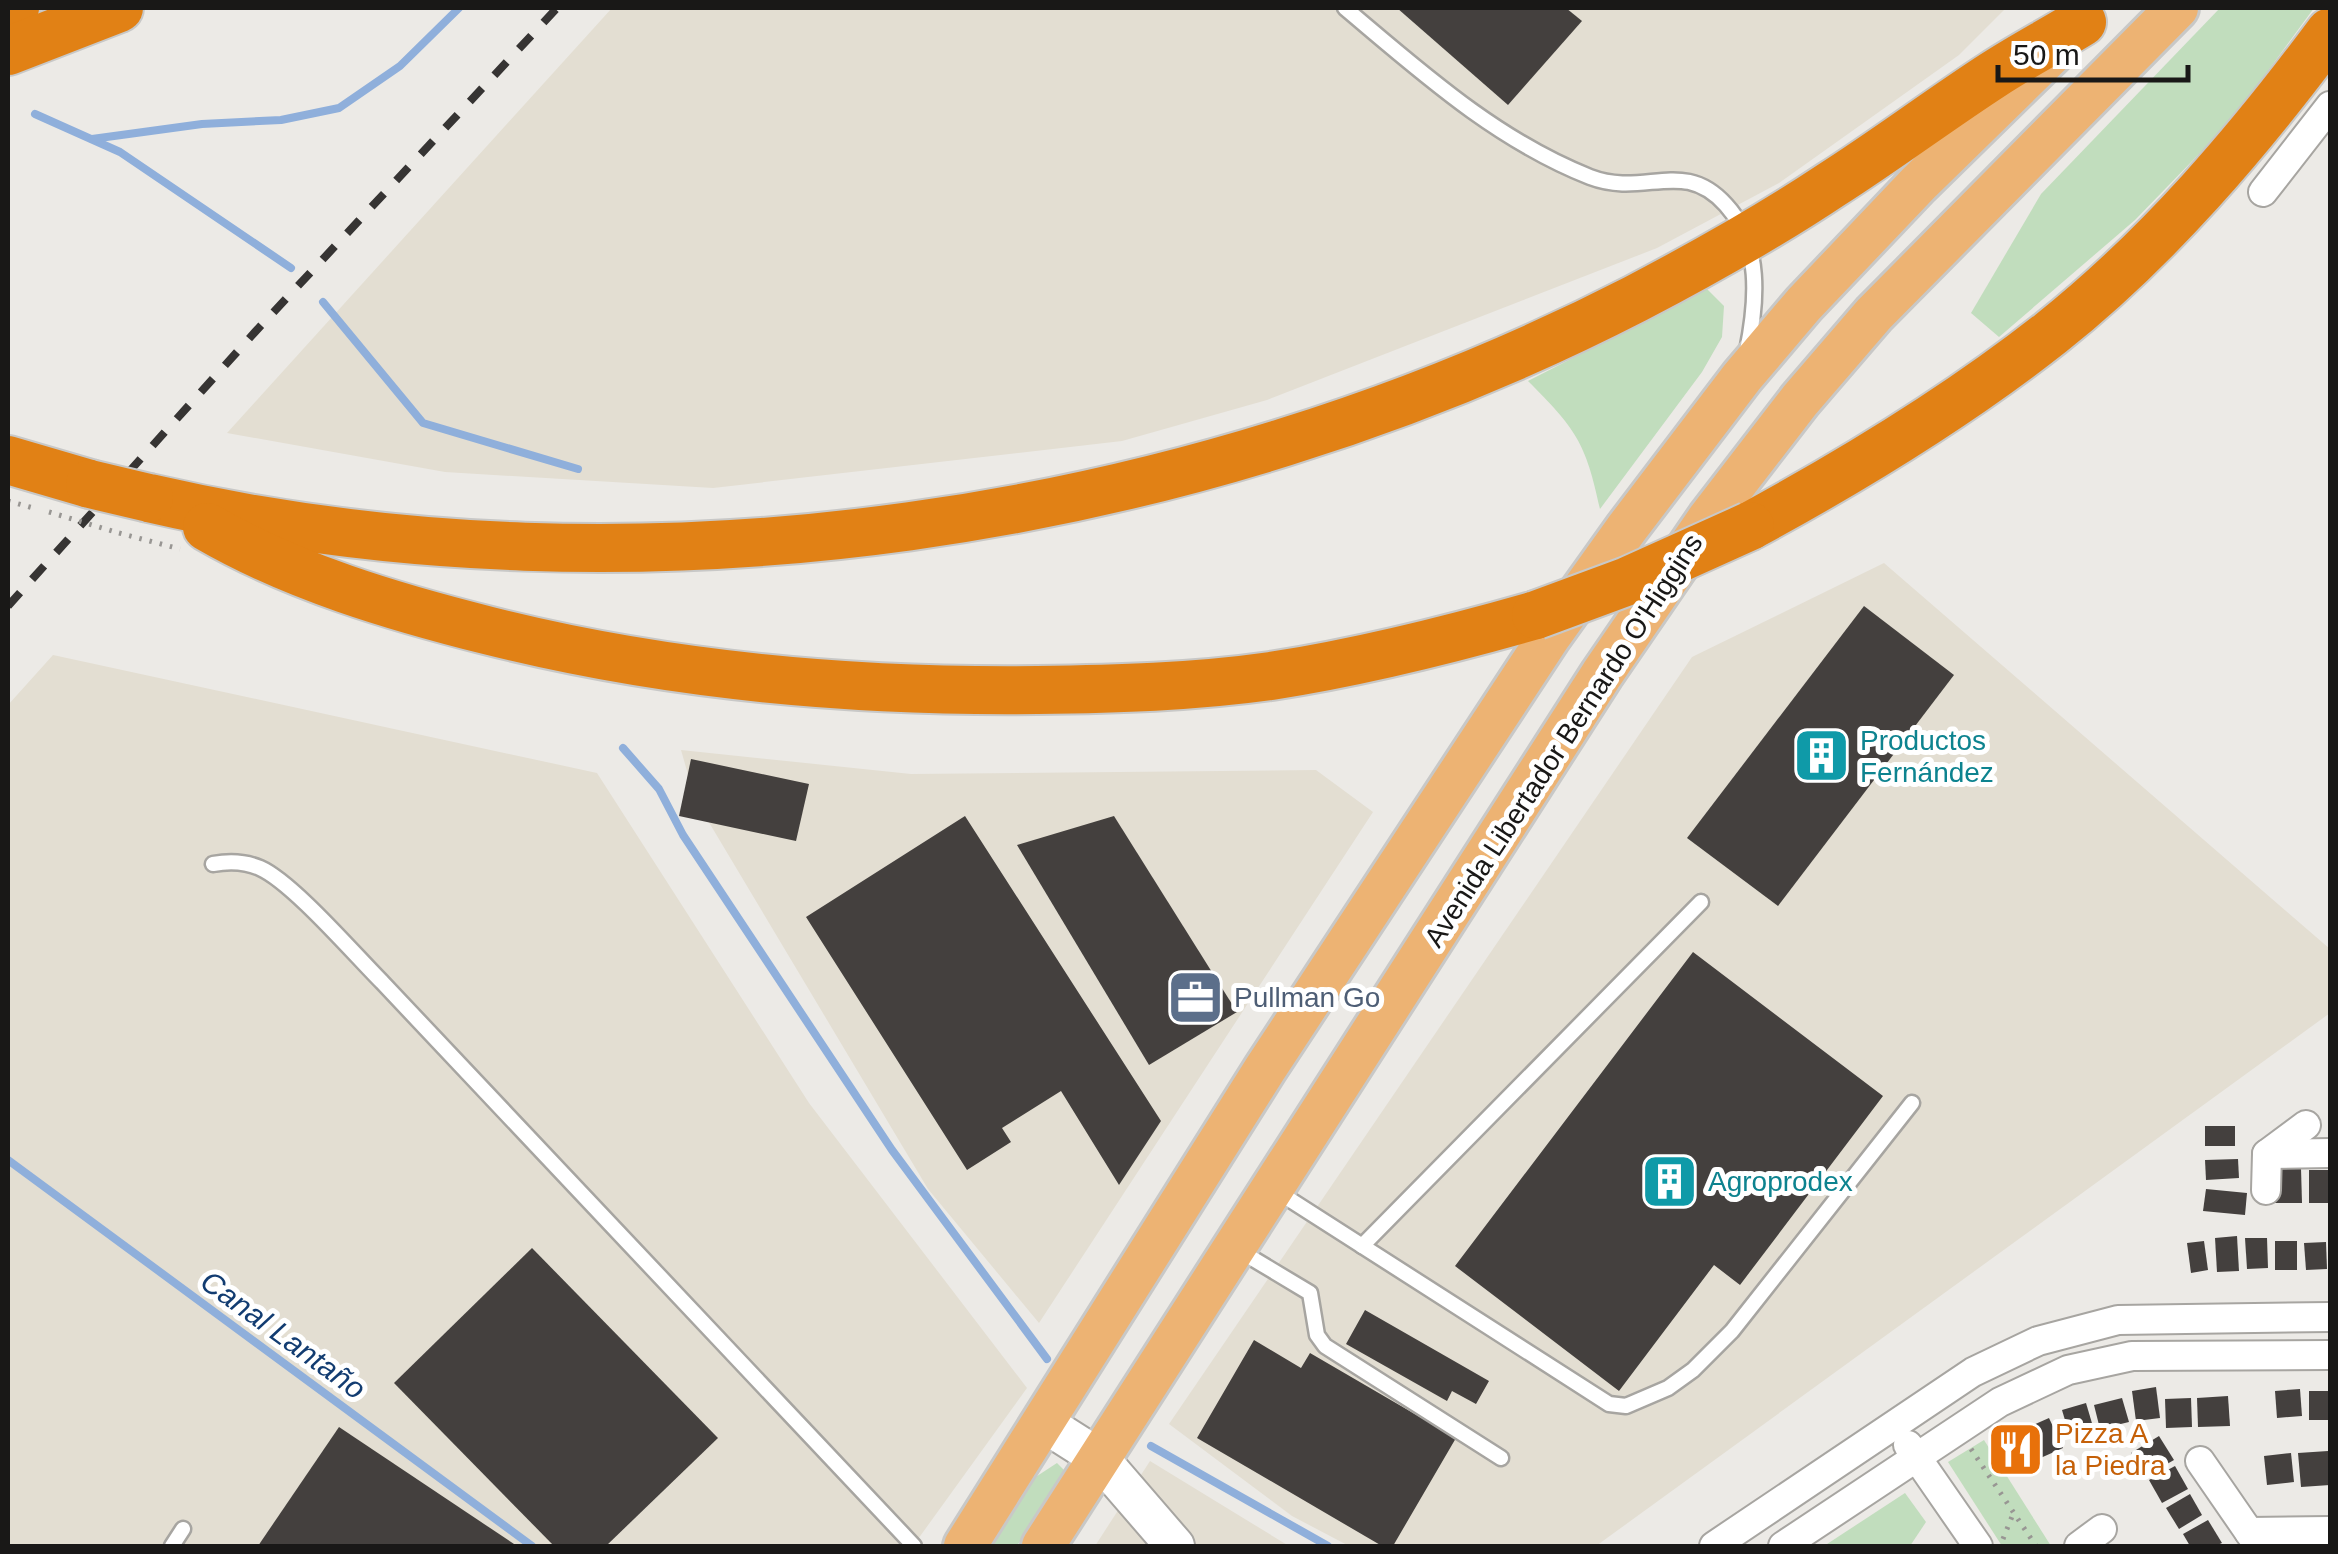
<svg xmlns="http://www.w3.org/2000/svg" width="2338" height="1554" font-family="Arial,sans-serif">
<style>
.built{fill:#e3ded2}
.green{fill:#c1ddbd}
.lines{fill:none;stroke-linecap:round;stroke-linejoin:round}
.stream{stroke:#8fafdb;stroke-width:8}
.building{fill:#44403e}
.service-casing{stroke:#a7a5a1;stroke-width:19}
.minor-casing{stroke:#a7a5a1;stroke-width:32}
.secondary-casing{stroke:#a7a5a1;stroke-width:42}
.primary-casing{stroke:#c8c8c7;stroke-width:48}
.motorway-casing{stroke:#c8c8c7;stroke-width:52}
.path{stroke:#989693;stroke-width:5;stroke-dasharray:2.5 8;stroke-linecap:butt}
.service{stroke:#fff;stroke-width:14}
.minor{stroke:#fff;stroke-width:28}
.secondary{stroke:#fff;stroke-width:38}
.primary{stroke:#edb373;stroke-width:42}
.motorway{stroke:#e18115;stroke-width:48}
.rail{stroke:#363433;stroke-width:8;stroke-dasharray:18 18;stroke-linecap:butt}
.motorway-bridge-casing{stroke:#c8c8c7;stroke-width:52;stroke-linecap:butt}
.path-bridge{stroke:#989693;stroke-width:5;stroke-dasharray:2.5 8;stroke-linecap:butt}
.motorway-bridge{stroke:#e18115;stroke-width:48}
.labels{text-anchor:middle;stroke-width:10;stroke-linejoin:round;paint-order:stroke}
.street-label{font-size:28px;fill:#191817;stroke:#fff}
.culture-label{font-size:28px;fill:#0d838f;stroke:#fff;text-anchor:start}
.service-label{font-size:28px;fill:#4e5e75;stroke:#fff;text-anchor:start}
.food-label{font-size:28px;fill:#c56008;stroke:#fff;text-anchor:start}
.water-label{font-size:30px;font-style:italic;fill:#123c71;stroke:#fff}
</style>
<rect width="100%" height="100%" fill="#eceae6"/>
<g class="built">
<path d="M612,8H2006L1959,55L1779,183L1657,248L1267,400L1122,441L713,488L445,472L227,433Z"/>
<path d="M1884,563L2330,949V1013L1596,1546H1349L1292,1516L1169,1424L1692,657Z"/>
<path d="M53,655L597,773L809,1103L1027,1388L913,1546H8V705Z"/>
<path d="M681,750L911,774L1316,770L1373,812L1039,1323L928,1189L695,799Z"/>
<path d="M1150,1461L1289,1546H1095Z"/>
</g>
<g class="green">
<path d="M2220,8H2314L2232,120L2135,220L1999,337L1971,313L2041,194Z"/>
<path d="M1707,289L1724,306L1722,337L1702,372L1600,509C1586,442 1575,428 1528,381Z"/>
<path d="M1984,1440L2051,1546H2002L1948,1462Z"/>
<path d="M1057,1463L1065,1471L1017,1546H990L1034,1478Z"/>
<path d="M1905,1493L1926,1522L1910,1546H1824Z"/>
</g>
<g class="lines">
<g class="stream">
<path d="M35,114L120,152L291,268"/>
<path d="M92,139L202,124L281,120L339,108L400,66L459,8"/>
<path d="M323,302L423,423L578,469"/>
<path d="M623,748L659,789L683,835L892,1150L1047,1359"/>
<path d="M8,1160L532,1546"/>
<path d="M1151,1446L1328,1546"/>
</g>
</g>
<g class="building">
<path d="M1397,8H1566L1582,21L1508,105Z"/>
<path d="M1864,606L1954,675L1778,906L1687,838Z"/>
<path d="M691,759L809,784L796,841L679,816Z"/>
<path d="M965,816L1161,1121L1119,1185L1061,1091L1002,1128L1011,1142L967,1170L806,917Z"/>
<path d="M1114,816L1237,1012L1149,1065L1017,845Z"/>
<path d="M1693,952L1883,1096L1740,1285L1714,1265L1619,1391L1455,1266Z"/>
<rect x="2205" y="1126" width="30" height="20"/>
<path d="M2238,1159L2239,1178L2206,1180L2205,1160Z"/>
<path d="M2272,1168H2301L2302,1203H2273Z"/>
<rect x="2309" y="1170" width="21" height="33"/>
<path d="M2206,1189L2247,1193L2245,1215L2203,1211Z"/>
<path d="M2237,1236L2239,1271L2217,1272L2215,1238Z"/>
<path d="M2245,1238H2267L2268,1268L2247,1269Z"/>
<path d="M2204,1241L2208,1270L2191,1273L2187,1243Z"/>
<rect x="2275" y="1241" width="22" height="29"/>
<path d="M2326,1242L2327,1269L2306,1270L2304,1243Z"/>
<path d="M532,1248L718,1438L606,1546H554L394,1383Z"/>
<path d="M1365,1310L1489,1381L1476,1404L1452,1391L1447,1401L1346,1344Z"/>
<path d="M1254,1340L1301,1368L1310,1353L1456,1438L1393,1546H1382L1197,1438Z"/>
<path d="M2156,1387L2160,1418L2136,1421L2132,1391Z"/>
<path d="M2300,1389L2302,1416L2277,1418L2275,1391Z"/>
<rect x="2309" y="1391" width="21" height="29"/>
<path d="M2228,1396L2230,1426L2198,1427L2197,1398Z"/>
<path d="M2122,1398L2129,1422L2100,1429L2094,1405Z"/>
<path d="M2191,1398L2192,1427L2166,1428L2165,1399Z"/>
<path d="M2086,1403L2094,1430L2070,1437L2062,1410Z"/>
<path d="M2049,1418L2063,1448L2036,1460L2022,1430Z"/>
<path d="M339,1427L517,1546H258Z"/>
<path d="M2014,1433L2028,1456L2009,1468L1994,1445Z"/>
<path d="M2159,1436L2174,1460L2146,1476L2131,1453Z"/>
<path d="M2328,1451L2330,1485L2301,1487L2298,1453Z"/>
<path d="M2291,1453L2294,1482L2267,1485L2264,1456Z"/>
<path d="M2175,1466L2188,1489L2162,1503L2149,1480Z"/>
<path d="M2190,1494L2202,1515L2179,1529L2166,1508Z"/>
<path d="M2208,1520L2222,1543L2215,1546H2190L2183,1534Z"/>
</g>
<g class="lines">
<defs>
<g id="service">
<path d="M1345,8C1421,72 1496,140 1590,177C1645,198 1683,157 1726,205C1762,244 1757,302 1747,351"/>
<path d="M213,864C229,861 244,861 260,868C292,882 354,954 382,982L914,1546"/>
<path d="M1278,1192L1609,1404L1626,1406L1668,1388L1693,1370L1732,1331L1912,1103"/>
<path d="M1362,1246L1701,902"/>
<path d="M1240,1251L1310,1293L1317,1335L1325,1346L1501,1458"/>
<path d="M172,1546L183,1529"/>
</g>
<g id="minor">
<path d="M2263,192L2330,106"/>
<path d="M2267,1154L2330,1153"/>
<path d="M2266,1190L2267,1154L2306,1125"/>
<path d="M1908,1445L1978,1546"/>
<path d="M2200,1461L2249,1532"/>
<path d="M1714,1546L1973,1372L2038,1341L2118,1320L2330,1317"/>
<path d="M1783,1546L2000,1402L2068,1370L2132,1356L2330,1355"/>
<path d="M2079,1546L2102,1529"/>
<path d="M2259,1546L2249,1532L2330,1531"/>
</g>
<path id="secondary" d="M1044,1423L1099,1458L1175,1546"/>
<g id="primary">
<path d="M965,1546L1265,1069L1549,637L1627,528L1742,377L1804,304L1918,184L2056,49"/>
<path d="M1043,1546L1602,674L1709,518L1800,400L1874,314L2177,8"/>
</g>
<g id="motorway">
<path d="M8,10L15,8"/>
<path d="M8,51L119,8"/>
<path d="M8,460L90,484"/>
<path d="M149,498C637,611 1192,527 1635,299C1702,264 1768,227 1831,185C1886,150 1939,110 1993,75C2022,56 2053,40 2082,22"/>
<path d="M1750,526C1855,469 1957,407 2051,333C2158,248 2249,141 2330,32"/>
<path d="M207,527C293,577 394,607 490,631C669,676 853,692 1037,690C1115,689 1194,687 1271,676C1361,662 1449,640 1536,615"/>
</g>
</defs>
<use href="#service" class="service-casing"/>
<use href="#minor" class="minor-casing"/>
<use href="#secondary" class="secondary-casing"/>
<use href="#primary" class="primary-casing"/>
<use href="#motorway" class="motorway-casing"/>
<g class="path">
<path d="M8,501L37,509"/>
<path d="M119,533L180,549"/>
<path d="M1971,1449L2036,1546"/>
<path d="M2003,1539L2013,1514"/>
</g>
<use href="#service" class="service"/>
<use href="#minor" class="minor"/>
<use href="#secondary" class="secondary"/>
<use href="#primary" class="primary"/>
<use href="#motorway" class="motorway"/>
<path class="rail" d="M8,606L255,332L557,8"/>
<defs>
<g id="motorway-bridge">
<path d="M90,484L149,498"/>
<path d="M1536,615L1628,581L1750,526"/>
</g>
</defs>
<use href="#motorway-bridge" class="motorway-bridge-casing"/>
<path class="path-bridge" d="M49,512L119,533"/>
<use href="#motorway-bridge" class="motorway-bridge"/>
</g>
<defs>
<symbol id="building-square" viewBox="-11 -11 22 22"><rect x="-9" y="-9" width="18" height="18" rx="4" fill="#0f9aa8" stroke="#fff"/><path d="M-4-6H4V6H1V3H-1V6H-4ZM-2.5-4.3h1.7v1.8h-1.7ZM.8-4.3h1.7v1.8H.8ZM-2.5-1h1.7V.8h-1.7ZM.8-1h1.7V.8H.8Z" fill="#fff"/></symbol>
<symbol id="office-square" viewBox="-11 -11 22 22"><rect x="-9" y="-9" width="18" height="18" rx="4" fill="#5c6f8a" stroke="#fff"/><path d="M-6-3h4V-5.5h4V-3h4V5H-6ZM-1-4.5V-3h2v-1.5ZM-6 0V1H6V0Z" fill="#fff"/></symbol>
<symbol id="restaurant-square" viewBox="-11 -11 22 22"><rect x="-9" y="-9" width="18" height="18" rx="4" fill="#e8710a" stroke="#fff"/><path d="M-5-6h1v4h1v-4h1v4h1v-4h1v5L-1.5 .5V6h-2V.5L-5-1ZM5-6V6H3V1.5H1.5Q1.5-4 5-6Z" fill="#fff"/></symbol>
</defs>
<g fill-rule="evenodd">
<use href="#building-square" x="1790" y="724" width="63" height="63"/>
<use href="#office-square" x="1164" y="966" width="63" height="63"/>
<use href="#building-square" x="1638" y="1150" width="63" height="63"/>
<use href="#restaurant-square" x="1984" y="1418" width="63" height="63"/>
</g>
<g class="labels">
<g class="street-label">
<text transform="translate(1563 740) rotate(-57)" y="10">Avenida Libertador Bernardo O'Higgins</text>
</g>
<g class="culture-label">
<text x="1860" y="750">Productos<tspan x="1860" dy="32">Fernández</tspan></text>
<text x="1708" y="1191">Agroprodex</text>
</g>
<g class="service-label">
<text x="1234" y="1007">Pullman Go</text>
</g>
<g class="food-label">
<text x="2055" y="1443">Pizza A<tspan x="2055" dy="32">la Piedra</tspan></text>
</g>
<g class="water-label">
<text transform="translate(283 1335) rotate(36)" y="10">Canal Lantaño</text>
</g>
</g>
<rect width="2338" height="1554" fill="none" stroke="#191817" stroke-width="20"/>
<path d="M1998 65v15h190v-15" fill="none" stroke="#191817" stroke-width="5"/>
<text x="2013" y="65" font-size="30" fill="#191817" stroke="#ffffff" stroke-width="8" paint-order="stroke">50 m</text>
</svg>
